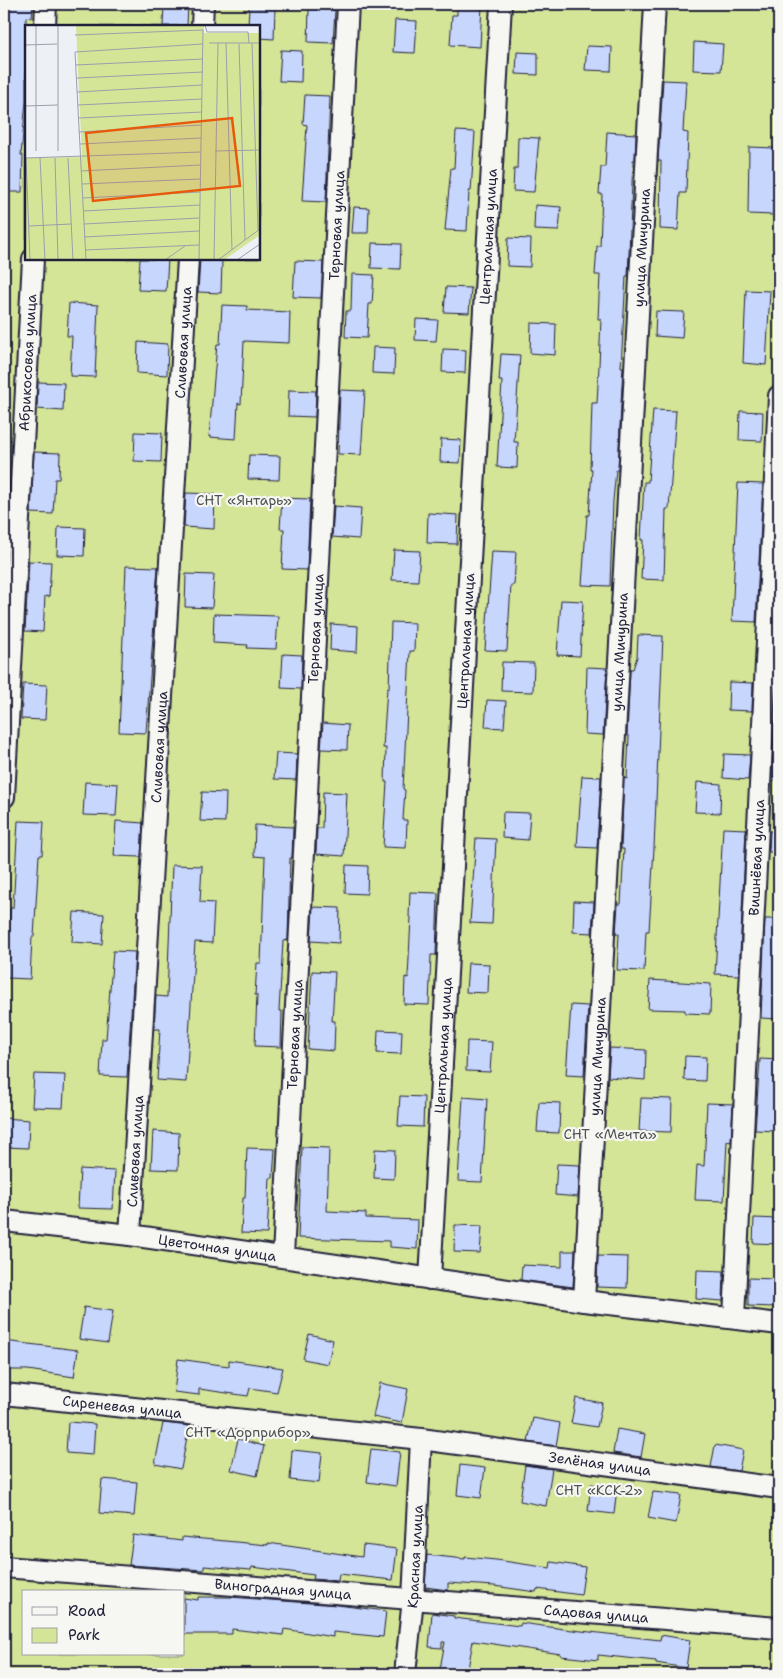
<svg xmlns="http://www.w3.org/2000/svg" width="783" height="1678" font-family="'Shantell Sans',sans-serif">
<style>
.green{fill:#d4e598;stroke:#7b846a;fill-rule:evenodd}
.building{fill:#c7d6fd;stroke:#22223b}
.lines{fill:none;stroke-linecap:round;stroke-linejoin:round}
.street-casing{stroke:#22223b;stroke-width:24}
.street{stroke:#f6f6f2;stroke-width:20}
.labels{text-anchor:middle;stroke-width:4.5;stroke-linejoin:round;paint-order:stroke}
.street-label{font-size:14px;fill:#22223b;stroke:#f6f6f2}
.park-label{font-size:14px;fill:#4e5352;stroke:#f6f6f2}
.inset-road{fill:none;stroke:#9c9eaa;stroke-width:1}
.view{fill:#e8590c;fill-opacity:0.15;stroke:#e8590c;stroke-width:2.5}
.inset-edge{fill:none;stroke:#22223b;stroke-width:2.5}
</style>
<rect width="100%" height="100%" fill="#edf0f4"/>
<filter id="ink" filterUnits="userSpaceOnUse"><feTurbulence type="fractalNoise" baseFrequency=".02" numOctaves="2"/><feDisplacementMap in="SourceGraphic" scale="10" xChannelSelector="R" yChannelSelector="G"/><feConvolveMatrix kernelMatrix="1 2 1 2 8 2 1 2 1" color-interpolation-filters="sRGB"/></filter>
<g filter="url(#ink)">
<path class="green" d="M4,4H779V1674H4ZM26,26H259V259H26ZM24,1592H184V1654H24Z"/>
<g class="building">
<path d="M4,4H33L32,18L26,17V101L21,155H23L22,192H4V71H5V31H8V16H4Z"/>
<path d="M164,4H188L187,26H163Z"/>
<path d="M457,4H482L480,47L450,45L452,15H457Z"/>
<path d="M249,7L275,8L274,39L259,38V26H248Z"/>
<path d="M309,9L335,10L333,43L308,42Z"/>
<path d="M395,20L417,21L415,53L393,52Z"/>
<path d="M694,42L723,44L721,71L693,70Z"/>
<path d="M587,46L612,47L611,71L585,70Z"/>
<path d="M281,50L302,51L301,82L279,81Z"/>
<path d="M517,52L538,53V75L516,74Z"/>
<path d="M663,80L686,81L683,132L688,133L686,193H680L678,230L660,229L661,161H658Z"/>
<path d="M305,95L330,96L326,202L302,201L307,125L303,124Z"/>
<path d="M456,131L475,132L471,191H469L467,231L445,230L451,168H454Z"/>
<path d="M607,132L636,134L635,160H633L628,276H626L621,367H623L621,404L618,470H616L613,501L610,586L582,585L587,515H589L592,469H590L592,403H597L599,366L601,319H598L600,275H595L597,246H600L602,194H599L601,167H605Z"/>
<path d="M518,137L539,138L534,192L513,191L514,169H517Z"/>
<path d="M749,147L775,148L773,215L748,214Z"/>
<path d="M535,205L561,207L559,231L534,230Z"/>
<path d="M354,207L369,208L368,233H352Z"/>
<path d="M508,238L531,239L530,267L507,266Z"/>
<path d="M372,243L401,244L400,269L371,268Z"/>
<path d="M140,259H168L166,291L138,290Z"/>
<path d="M200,259L222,261L221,293L198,292Z"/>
<path d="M295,261L323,262L321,298L293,297Z"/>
<path d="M352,274L374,275L372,304H369L367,338L345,337L346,311H351Z"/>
<path d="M446,287L471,288L469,313L444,312Z"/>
<path d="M746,290L770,291L766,365L743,363Z"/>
<path d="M69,303L98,305L95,377L70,376L72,336H67Z"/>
<path d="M222,305L247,306V310L290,312L289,343L244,341L241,404L238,403L236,439L209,437L217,344H220Z"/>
<path d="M656,311L684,312L682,338L655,336Z"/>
<path d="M416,319L438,320L436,341L415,340Z"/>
<path d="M531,323L556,324L555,355L530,353Z"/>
<path d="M138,342L168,344L167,375L137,373Z"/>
<path d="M373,347L395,348L394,374L372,373Z"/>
<path d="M443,349L466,350L465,373L442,372Z"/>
<path d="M501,354L520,355L514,442H518L517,468L497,467L502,381H499Z"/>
<path d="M38,382L64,383L63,411L37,409Z"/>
<path d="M289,390L316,391L315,417L288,416Z"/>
<path d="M340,390L365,391L361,455L338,454Z"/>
<path d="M653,410L676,411L669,509H666L664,580L641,579L643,540H641L644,482H648Z"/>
<path d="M740,411L763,412L762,441L739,440Z"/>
<path d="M135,432L162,433L161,462L134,461Z"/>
<path d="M441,439L461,440L460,463L440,462Z"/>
<path d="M34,452L60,453L59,479H55L53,514L31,513Z"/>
<path d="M249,455L280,456L279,480L248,479Z"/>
<path d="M738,483L763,484L756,622L732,621Z"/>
<path d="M4,484H9L7,512H4Z"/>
<path d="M186,493L215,494L214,529L184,527Z"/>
<path d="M282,498L310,499L307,570L282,569L284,529H280Z"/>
<path d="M334,506L361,508L359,539L332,537Z"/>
<path d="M428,513L458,515L457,544L427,543Z"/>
<path d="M58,527L85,528L84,556L57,555Z"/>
<path d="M394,550L420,551L418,581L392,580Z"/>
<path d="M492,551L516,552L514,585H511L507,651L485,650Z"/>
<path d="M29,561L51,562L49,597L45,596L43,632L25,631Z"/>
<path d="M126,566L158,567L146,733L119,732Z"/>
<path d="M186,574L214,575L212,608L185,607Z"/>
<path d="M561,600L583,601L580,656L557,655Z"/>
<path d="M214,614L278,616L276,649L247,648L248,645L213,643Z"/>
<path d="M391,622L415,623L414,651H410L403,789L405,790L403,820H407L406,848L383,847L387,782H385L386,748H383L387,688L389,689Z"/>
<path d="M331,624L358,626L357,652L330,650Z"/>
<path d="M638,635L663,636L654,848L649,931H646L644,971L617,970L619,934H616L618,904H621L624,849H621L624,778L627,779L629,736H627L630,669H633L637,657Z"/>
<path d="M283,654L302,655L301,689L281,688Z"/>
<path d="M502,662L534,663L533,692L501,691Z"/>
<path d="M587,667L607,668L603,735L585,734Z"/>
<path d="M729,682L753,683L752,711L728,710Z"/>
<path d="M23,684L47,685L45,720L21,719Z"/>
<path d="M777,684L779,685V712H775Z"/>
<path d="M487,700L506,701L504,728L485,727Z"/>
<path d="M323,723L348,725L347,750L321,749Z"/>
<path d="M276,753L297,754L296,780L274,779Z"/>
<path d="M724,754L750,755L748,780L723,778Z"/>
<path d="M773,756L779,757V781H772Z"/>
<path d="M582,776L601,777L597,848L577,847Z"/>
<path d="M85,782L118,784L116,816L83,815Z"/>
<path d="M697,782L721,784L720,813L695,812Z"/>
<path d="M202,792L226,793L225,822L200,821Z"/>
<path d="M323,792L347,793L344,856L316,854L317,828H322Z"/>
<path d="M503,812L530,813L528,840L502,838Z"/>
<path d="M18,821L44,822L42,855H39L34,937H32L30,979L7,978L10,908H13Z"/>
<path d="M116,821L143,823L141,857L114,856Z"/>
<path d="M255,825L293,827L292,858H290L288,940L283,941L279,1011H282L281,1047L255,1046L257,995H255L257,963H261L265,857L254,856Z"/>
<path d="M723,828L746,829L739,975L715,974Z"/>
<path d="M770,831H779V852H769Z"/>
<path d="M476,838L496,839L492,924L470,923Z"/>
<path d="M172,865L202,866L200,902L214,903L212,943L195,942L186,1082L157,1080L160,1029H154L156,996L167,997Z"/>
<path d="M346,865L368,866L367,894L345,893Z"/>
<path d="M410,892L438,893L436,955H431L429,1005L404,1004L405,977L408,978L411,917H409Z"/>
<path d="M574,901L594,902L592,933L573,932Z"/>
<path d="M313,907L340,908L339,943L311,941Z"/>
<path d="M74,912L104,914L102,944L72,942Z"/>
<path d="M765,919H779V1019L761,1018Z"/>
<path d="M113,951L135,952L127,1077L100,1076L102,1039H106Z"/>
<path d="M468,963L489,964L488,993L466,992Z"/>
<path d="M312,971L335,972L332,1021H335L334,1051L308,1049Z"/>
<path d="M650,980L711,984L710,1014L685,1013V1010L648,1009Z"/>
<path d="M571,1005L588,1006L584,1076L566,1075Z"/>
<path d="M378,1030L402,1031L401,1054L377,1053Z"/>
<path d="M467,1041L492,1042L490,1072L466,1071Z"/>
<path d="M610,1048L646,1050L645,1080L608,1077Z"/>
<path d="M685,1056L706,1057L705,1081L684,1080Z"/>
<path d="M760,1059L779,1060L778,1131L755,1130Z"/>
<path d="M34,1074L65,1075L63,1108L32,1107Z"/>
<path d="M400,1096L424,1097L423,1127L398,1126Z"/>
<path d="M463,1097L487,1099L482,1182L458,1181Z"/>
<path d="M641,1098L672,1099L671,1132L639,1131Z"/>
<path d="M539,1102L560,1103L559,1133L537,1132Z"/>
<path d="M707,1103L733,1104L731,1142L727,1141L724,1201L695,1200L697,1165L704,1166Z"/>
<path d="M4,1118L29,1120L28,1148L4,1147Z"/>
<path d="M153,1131L179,1133L178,1170L151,1169Z"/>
<path d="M302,1147L329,1148L327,1211L366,1213V1218L418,1220L417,1249L390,1247V1241L298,1238Z"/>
<path d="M247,1148L275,1149L273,1178H270L267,1234L241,1233L243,1198H245Z"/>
<path d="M375,1149L395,1150L394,1179L374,1178Z"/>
<path d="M557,1164L580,1165L578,1197L555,1195Z"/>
<path d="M80,1169L115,1171L113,1209L78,1208Z"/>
<path d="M754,1218L779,1219V1244L753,1243Z"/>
<path d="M455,1225L482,1226L480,1253L454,1252Z"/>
<path d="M562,1251H575L573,1287L521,1280L522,1265L562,1267Z"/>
<path d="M598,1256L628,1257L627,1288L597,1287Z"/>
<path d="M697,1270L724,1271L723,1301L696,1299Z"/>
<path d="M748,1278L775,1279L774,1307L748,1306Z"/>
<path d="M84,1307L113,1311L108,1343L79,1339Z"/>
<path d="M309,1334L333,1340L328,1364L303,1359Z"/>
<path d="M4,1341L78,1350L74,1377L28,1370H4Z"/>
<path d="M178,1359L229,1366V1360L283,1368L277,1392L250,1388L248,1396L199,1389V1395L174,1392Z"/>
<path d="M380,1383L408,1389L402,1423L373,1417Z"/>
<path d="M576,1398L602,1403L597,1427L571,1423Z"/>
<path d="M533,1418L560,1423L556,1446L528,1442Z"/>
<path d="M68,1422L95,1424L93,1455L66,1453Z"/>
<path d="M163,1423L189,1426L181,1469L155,1464Z"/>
<path d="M617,1429L645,1434L641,1457L613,1453Z"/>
<path d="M238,1439L264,1446L257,1476L231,1470Z"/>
<path d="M715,1445L743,1450L739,1471L711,1467Z"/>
<path d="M371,1449L400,1452L396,1486L367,1482Z"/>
<path d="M292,1450L322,1453L319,1483L290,1480Z"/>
<path d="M460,1465L485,1468L481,1498L457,1495Z"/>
<path d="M525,1465L552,1469L546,1506L520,1501Z"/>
<path d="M102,1479L137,1482L134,1516L99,1513Z"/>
<path d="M591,1484L617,1487L614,1514L588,1511Z"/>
<path d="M653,1492L681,1495L676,1523L648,1518Z"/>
<path d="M133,1535L182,1541V1537L268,1545V1543L362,1557L363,1545L397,1549L393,1580L339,1574L338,1581L313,1579L314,1575L252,1567L251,1570L204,1566V1570L129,1565Z"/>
<path d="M427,1555L465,1559V1557L496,1560L550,1568L551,1562L585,1567L581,1595L537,1589L536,1592L494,1586L448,1583V1590L425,1587Z"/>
<path d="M198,1597H230L337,1605L386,1611L383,1637L333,1632V1637L284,1629L283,1635L232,1629V1634H184V1598L198,1600Z"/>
<path d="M432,1613L454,1616V1618L520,1626L521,1623L564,1629L660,1640L661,1635L690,1640L686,1668L656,1663V1661L598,1655V1660L561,1656V1654L473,1641L467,1674H439L445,1642H442V1648L429,1647Z"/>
</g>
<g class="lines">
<defs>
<g id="street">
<path d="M45,26L46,4"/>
<path d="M202,26L203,4"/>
<path id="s1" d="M4,797L33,259"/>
<path id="s2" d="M4,1221L130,1235L584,1301L779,1324"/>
<path id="s3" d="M130,1235L188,259"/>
<path id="s4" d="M283,1256L348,4"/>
<path id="s5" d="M430,1279L501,4"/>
<path id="s6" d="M584,1301L655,4"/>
<path id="s7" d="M734,1318L779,396"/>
<path id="s8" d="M4,1394L421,1439L779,1488"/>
<path id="s9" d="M4,1567L779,1628"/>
<path id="s10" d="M405,1674L413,1599L421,1439"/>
</g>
</defs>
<use href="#street" class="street-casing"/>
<use href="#street" class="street"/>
</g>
</g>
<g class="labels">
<g class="street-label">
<text dy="5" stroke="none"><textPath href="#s4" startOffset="1032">Терновая улица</textPath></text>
<text dy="5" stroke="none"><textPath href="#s5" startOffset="1044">Центральная улица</textPath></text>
<text dy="5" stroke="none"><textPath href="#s6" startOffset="1055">улица Мичурина</textPath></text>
<text dy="5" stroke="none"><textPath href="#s3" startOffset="894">Сливовая улица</textPath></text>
<text dy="5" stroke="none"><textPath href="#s1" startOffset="435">Абрикосовая улица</textPath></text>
<text dy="5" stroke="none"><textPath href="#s4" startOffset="628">Терновая улица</textPath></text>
<text dy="5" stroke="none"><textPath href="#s5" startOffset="639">Центральная улица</textPath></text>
<text dy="5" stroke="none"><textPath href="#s6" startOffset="650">улица Мичурина</textPath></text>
<text dy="5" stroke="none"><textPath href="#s3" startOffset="489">Сливовая улица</textPath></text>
<text dy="5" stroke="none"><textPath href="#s7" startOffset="461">Вишнёвая улица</textPath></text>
<text dy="5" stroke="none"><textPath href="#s4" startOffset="222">Терновая улица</textPath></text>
<text dy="5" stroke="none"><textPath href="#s5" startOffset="234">Центральная улица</textPath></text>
<text dy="5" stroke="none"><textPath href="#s6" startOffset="245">улица Мичурина</textPath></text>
<text dy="5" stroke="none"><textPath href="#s3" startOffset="84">Сливовая улица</textPath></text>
<text dy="5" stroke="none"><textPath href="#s2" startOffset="215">Цветочная улица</textPath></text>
<text dy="5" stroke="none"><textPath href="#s8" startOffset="119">Сиреневая улица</textPath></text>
<text dy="5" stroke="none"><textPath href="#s8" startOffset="600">Зелёная улица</textPath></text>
<text dy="5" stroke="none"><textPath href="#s10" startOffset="118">Красная улица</textPath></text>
<text dy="5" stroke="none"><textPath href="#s9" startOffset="280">Виноградная улица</textPath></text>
<text dy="5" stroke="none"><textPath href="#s9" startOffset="594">Садовая улица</textPath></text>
</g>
<g class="park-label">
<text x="244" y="505">СНТ «Янтарь»</text>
<text x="610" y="1139">СНТ «Мечта»</text>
<text x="248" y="1437">СНТ «Дорприбор»</text>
<text x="599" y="1495">СНТ «КСК-2»</text>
</g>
</g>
<g transform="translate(25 25)">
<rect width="235" height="235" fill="#edf0f4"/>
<path d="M51,0H179V8H235V210L199,235H0V133L57,132Z" fill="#d4e598"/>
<path class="inset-road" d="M33,0V126M180,0L182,7H223L224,18M50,10L178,5L174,235M184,18H235M201,18L207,225M227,18L233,205M214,19L220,215M0,20L32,19M51,40L178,34M52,53L178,47M52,67L177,60M53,80L177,74M0,81L33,80M54,93L177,87M54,107L176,100M55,119L176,113M11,126V0M190,126L235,125M15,133L20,235M30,133L33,235M43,133L48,235M56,146L175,140M57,159L175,154M58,173L175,167M58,186L175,180M59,199L174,193M4,201L46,199M59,212L174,206M60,225L174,220M5,235L1,133L176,127M61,235L50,27L178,19M140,235L160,221M189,235L193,18M193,235L235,204M212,235L235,219"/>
<path class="view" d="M207,93L215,161L68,176L61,108Z"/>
<rect width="235" height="235" class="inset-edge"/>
</g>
<rect width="783" height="1678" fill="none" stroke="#f6f6f2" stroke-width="20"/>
<rect x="10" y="10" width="763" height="1658" fill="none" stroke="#22223b" stroke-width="2" filter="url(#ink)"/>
<rect x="22" y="1590" width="162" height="65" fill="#f6f6f2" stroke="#a1a1a9"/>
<rect x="32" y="1607" width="25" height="8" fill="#f6f6f2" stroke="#a1a1a9"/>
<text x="68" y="1616" font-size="15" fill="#22223b">Road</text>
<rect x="32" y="1628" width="25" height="15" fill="#d4e598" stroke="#a1a1a9"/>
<text x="68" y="1640" font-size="15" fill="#22223b">Park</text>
</svg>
